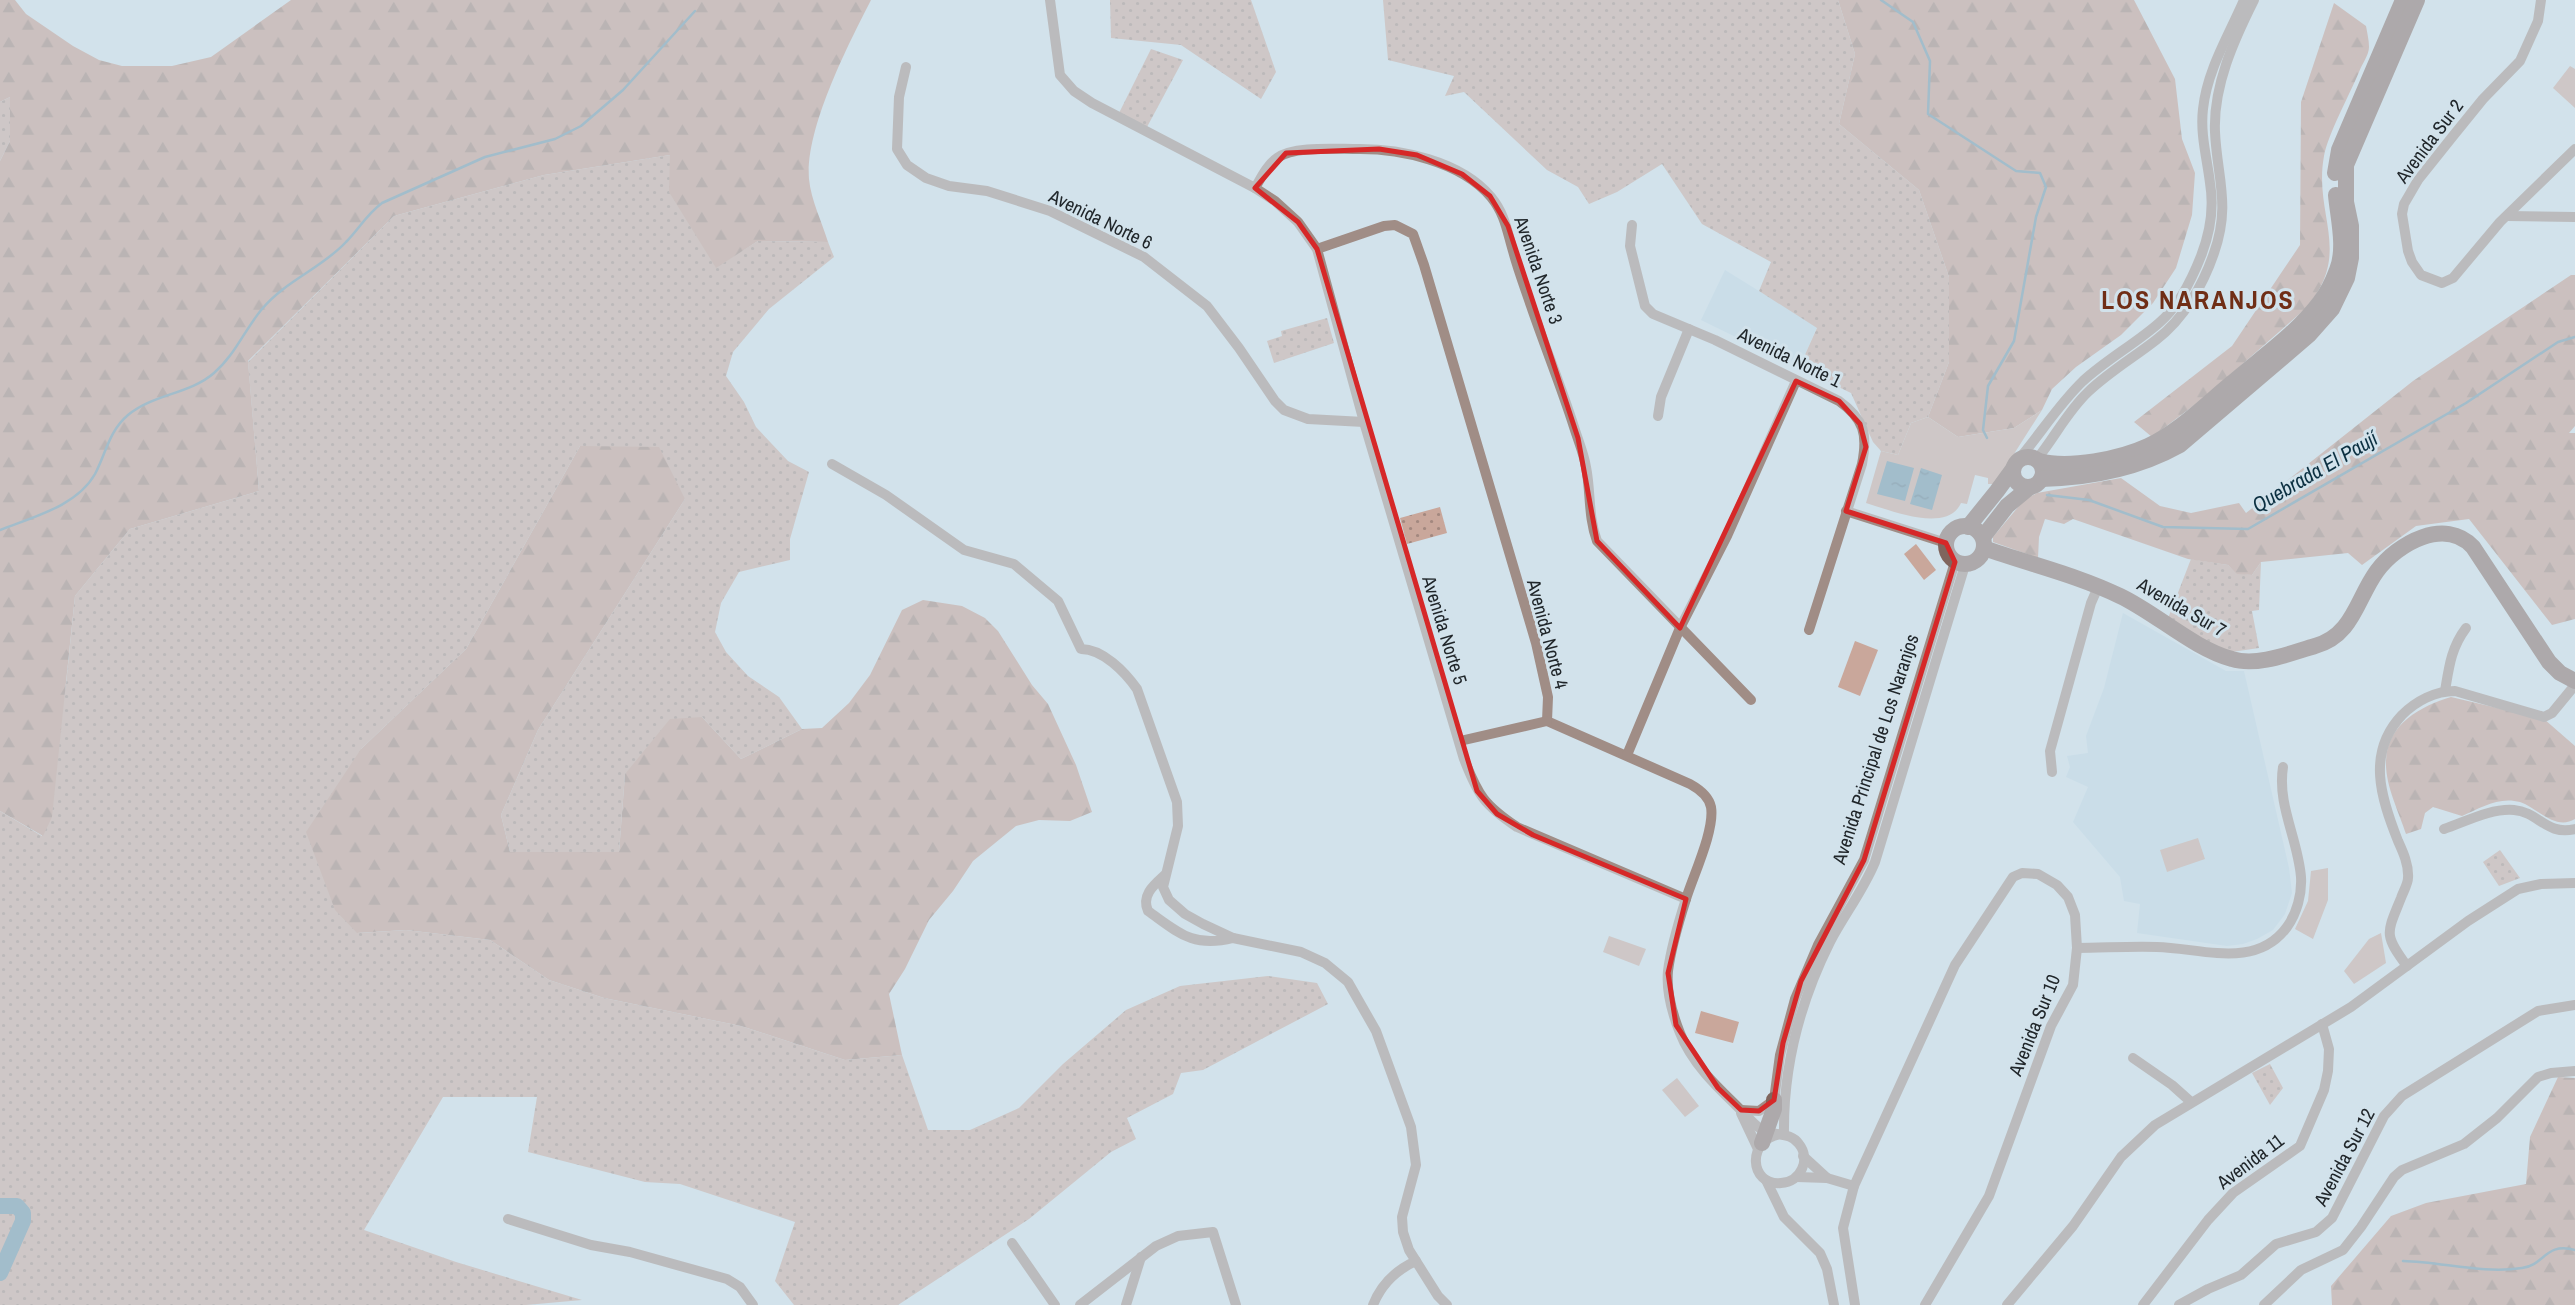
<svg xmlns="http://www.w3.org/2000/svg" width="2575" height="1305" font-family="'Archivo Narrow',sans-serif">
<style>
.built{fill:#c0d8e5}
.grass{fill:url(#grass-dots)}
.forest{fill:url(#forest-firs)}
.park{fill:#c9a79b}
.water{fill:url(#water-ripples)}
.lines{fill:none;stroke-linecap:round;stroke-linejoin:round}
.stream{stroke:#6890a5;stroke-width:2.5}
.river{stroke:#6890a5;stroke-width:16}
.street{stroke:#a08d86;stroke-width:10}
.secondary{stroke:#80655d;stroke-width:16}
.marked{fill:none;stroke:#d62828;stroke-width:5;stroke-linejoin:round}
.labels{text-anchor:middle;stroke-width:6;stroke-linejoin:round;paint-order:stroke}
.street-label{font-size:19px;fill:#20262a;stroke:#d2e2eb}
.water-label{font-size:21px;font-style:italic;fill:#0c3041;stroke:#d2e2eb}
.district-label{font-size:26px;font-weight:bold;letter-spacing:2px;fill:#702e16;stroke:#d2e2eb}
</style>
<defs>
<pattern id="grass-dots" width="8" height="8" patternUnits="userSpaceOnUse" patternTransform="scale(1.75)"><rect width="8" height="8" fill="#c9a79b"/><path d="M2 2h.1M6 6h.1" fill="none" stroke="#a3887f" stroke-width="1.8" stroke-linecap="round"/></pattern>
<pattern id="forest-firs" width="22" height="20" patternUnits="userSpaceOnUse" patternTransform="scale(1.75)"><rect width="22" height="20" fill="#c3988a"/><path d="M5 1l3.5 6h-7zM16 11l3.5 6h-7z" fill="#9e7c71"/></pattern>
<pattern id="water-ripples" width="26" height="14" patternUnits="userSpaceOnUse" patternTransform="scale(1.75)"><rect width="26" height="14" fill="#6890a5"/><path d="M2 4q2-2 4 0t4 0M15 11q2-2 4 0t4 0" fill="none" stroke="#557587"/></pattern>
</defs>
<rect width="100%" height="100%" fill="#d2e2eb"/>
<g class="built">
<path d="M1725,270L1817,327L1799,368L1701,320Z"/>
<path d="M2123,613L2226,671H2244L2289,868L2292,893L2285,914L2273,930L2257,939L2243,944L2227,946L2137,933L2140,904L2124,901L2120,877L2073,822L2088,787L2066,777L2070,767L2067,756L2088,753L2086,736L2104,688Z"/>
</g>
<g class="grass">
<path d="M1110,0H1251L1276,72L1261,99L1181,45L1111,38Z"/>
<path d="M1383,0H1838L1855,54L1839,124L1919,190L1949,277V362L1928,417L1911,423L1898,455L1881,451L1873,442L1851,393L1799,368L1817,328L1759,291L1771,262L1702,224L1662,164L1617,192L1589,204L1578,187L1547,170L1464,92L1445,96L1454,76L1388,60Z"/>
<path d="M1151,49L1183,60L1147,127L1119,113Z"/>
<path d="M10,97V141L0,161V102Z"/>
<path d="M670,155L716,267L758,241L828,242L834,257L769,309L733,352L726,376L744,402L756,427L788,461L809,472L790,539V560L739,572L721,603L715,632L726,652L748,676L779,697L802,729L741,759L702,717L625,774L619,852H510L501,815L538,730L685,499L580,446L466,649L361,749L358,933L406,930L490,940L549,980L604,998L741,1026L845,1060L902,1055L928,1130H970L1019,1108L1063,1064L1126,1010L1180,986L1268,976L1317,983L1328,1004L1203,1070L1181,1073L1173,1094L1127,1118L1136,1139L1111,1152L1029,1219L898,1305H794L775,1281L795,1222L680,1184L645,1182L528,1152L537,1097H443L364,1230L456,1262L582,1300L526,1305H0V811L42,836L66,684L75,596L130,529L259,491L248,362L394,216L544,175Z"/>
<path d="M1327,318L1334,343L1274,363L1267,341L1282,336L1281,331Z"/>
<path d="M1440,507L1447,533L1407,544L1400,518Z"/>
<path d="M2191,559L2228,565L2237,573L2252,575L2261,562L2259,610L2252,611L2259,648L2225,653L2167,621Z"/>
<path d="M2500,850L2520,878L2499,886L2483,862Z"/>
<path d="M2270,1064L2283,1088L2270,1105L2252,1073Z"/>
</g>
<g class="forest">
<path d="M0,0H15L26,14L73,46L99,60L122,66H172L211,57L291,0H871C848,45 805,129 809,179C811,200 822,222 828,242L758,241L716,268L669,192L670,155L544,175L394,216L248,361L259,491L130,529L75,596L52,817L43,836L0,811V161L10,141V97L0,102Z"/>
<path d="M1838,0H2134L2175,79L2182,139L2195,173L2192,215L2176,268L2153,303L2121,335L2076,367L2052,389L2042,410L2014,428L1958,437L1928,417L1949,362V277L1919,190L1839,124L1855,54Z"/>
<path d="M2334,3L2366,26C2367,32 2369,40 2369,47C2369,55 2362,64 2359,72C2350,94 2328,134 2324,156C2313,216 2354,253 2305,309L2205,397L2152,437L2134,422L2232,346L2300,245L2301,102Z"/>
<path d="M2571,275H2575V426L2569,433H2575V619L2552,625L2469,519L2416,526L2362,565L2348,553L2261,562L2252,575L2237,574L2228,565L2188,559L2073,519L2064,524L2045,519L2039,537L2038,558L1993,542V537L2024,500L2037,493L2121,478L2160,506L2191,513L2239,503L2246,513L2413,381Z"/>
<path d="M580,446L659,447L685,499L538,730L501,815L510,852H619L625,774L670,719L702,717L741,759L802,729L822,728L849,703L870,675L902,610L923,600L962,606L985,618L998,631L1032,685L1048,704L1076,765L1092,812L1070,821L1039,820L1016,826L973,861L953,891L929,920L905,969L889,994L902,1055L845,1060L741,1026L604,998L549,980L490,940L406,930L357,933L335,910L306,832L361,749L466,649Z"/>
<path d="M2451,697L2544,719L2575,746V819C2555,831 2538,808 2520,802C2499,796 2480,808 2462,816L2433,807L2425,813L2421,829L2406,834C2399,812 2385,785 2386,761C2387,724 2421,706 2451,697Z"/>
<path d="M2558,1077L2575,1078V1305H2332L2331,1286L2391,1216L2426,1203L2526,1184L2530,1137Z"/>
</g>
<g class="park">
<path d="M2570,66L2575,69V108L2553,88Z"/>
<path d="M2042,410L1998,479L1993,484H1988V478L1975,475L1967,504L1961,503C1947,534 1890,510 1866,503L1881,451L1898,455L1911,423L1928,417L1958,437L2014,428Z"/>
<path d="M1916,544L1936,570L1924,580L1904,554Z"/>
<path d="M1855,641L1878,650L1860,696L1838,687Z"/>
<path d="M2198,838L2205,859L2167,872L2160,850Z"/>
<path d="M2328,868V900L2313,939L2295,929L2308,901L2311,871Z"/>
<path d="M2381,933L2386,963L2354,984L2344,971L2369,939Z"/>
<path d="M1609,936L1646,949L1639,966L1603,952Z"/>
<path d="M1701,1011L1739,1022L1733,1043L1695,1033Z"/>
<path d="M1677,1078L1699,1106L1685,1117L1662,1090Z"/>
</g>
<g class="water">
<path d="M1887,461L1914,468L1905,501L1877,494Z"/>
<path d="M1921,468L1942,475L1932,510L1910,504Z"/>
</g>
<g class="lines">
<g class="stream">
<path d="M1881,0L1913,22L1930,61L1928,114L2016,171L2040,173L2046,187L2036,217L2014,341L1988,386L1983,430L1987,438"/>
<path d="M2047,495L2089,500L2163,527L2248,529L2466,403L2558,342L2575,337"/>
<path d="M0,530C33,517 77,506 95,474C106,453 109,431 128,415C153,394 190,394 214,373C235,355 245,329 262,309C285,281 322,268 346,242C359,229 366,215 382,203L485,157L555,139L581,126L623,90L695,11"/>
<path d="M2403,1261C2443,1262 2482,1274 2522,1268C2545,1265 2545,1242 2575,1250"/>
</g>
<path class="river" d="M0,1206H17L23,1213V1221L0,1273"/>
<g class="street">
<path d="M1050,0L1060,75L1074,91L1092,103L1255,188"/>
<path d="M2541,0L2538,21L2520,61L2483,99L2453,136L2418,180L2404,204L2402,214L2408,251L2412,262L2421,275L2442,283L2453,278L2500,222L2575,149"/>
<path d="M906,67L899,97L897,149L907,165L926,178L949,186L987,191L1050,211L1144,257L1207,306L1239,348L1275,401L1284,410L1308,419L1364,422"/>
<path d="M2507,216L2575,217"/>
<path d="M1632,225L1630,246L1645,306L1653,314L1715,340L1839,401C1864,419 1868,434 1862,464L1809,630"/>
<path d="M1317,249L1384,226L1395,225L1413,234L1424,265L1536,643L1548,697L1547,721L1690,784C1699,789 1709,797 1711,807C1715,830 1693,876 1686,899C1679,921 1671,947 1668,971C1666,992 1672,1013 1680,1033C1692,1064 1718,1088 1742,1111C1748,1117 1754,1125 1761,1129C1773,1137 1790,1131 1799,1144C1811,1159 1801,1182 1781,1183C1749,1186 1746,1139 1781,1134"/>
<path d="M1658,416L1661,397L1689,329"/>
<path d="M2019,459C2041,433 2059,404 2083,381C2107,359 2135,344 2159,323C2179,306 2192,279 2201,256C2210,233 2214,207 2210,183C2207,158 2200,134 2203,109C2207,70 2229,35 2244,0"/>
<path d="M2037,459C2055,437 2067,412 2088,392C2109,372 2133,358 2156,340C2184,319 2203,285 2214,253C2231,205 2217,177 2215,132C2213,86 2234,40 2254,0"/>
<path d="M832,464L886,495L964,550L1014,564L1058,601L1081,649C1103,649 1125,672 1137,689L1177,802L1178,826L1163,887L1169,900L1185,914L1203,924L1233,938L1301,952L1325,963L1348,982L1376,1031L1411,1127L1416,1165L1402,1217L1403,1232L1409,1250L1438,1296L1447,1305"/>
<path d="M1846,511L1946,543"/>
<path d="M2445,691C2449,667 2451,648 2466,628"/>
<path d="M1460,741L1547,721"/>
<path d="M1627,755L1680,628L1727,536L1796,381"/>
<path d="M2052,772L2050,751L2091,603L2098,587"/>
<path d="M2444,829C2465,822 2491,808 2514,810C2539,812 2546,836 2575,829"/>
<path d="M1165,875C1154,885 1141,895 1148,911C1179,933 1193,948 1233,938"/>
<path d="M1686,899L1517,827C1484,805 1478,795 1464,759L1364,422L1317,249L1298,222L1275,201L1255,188C1261,178 1267,165 1277,158C1293,146 1334,149 1355,149C1399,148 1461,161 1491,197C1505,214 1507,231 1513,251C1518,270 1525,288 1531,306C1545,347 1561,386 1574,427C1578,440 1584,454 1586,467C1591,492 1588,517 1597,541L1751,700"/>
<path d="M2077,948C2103,948 2130,946 2157,947C2201,948 2256,970 2287,927C2297,913 2302,894 2301,877C2298,839 2277,805 2283,767"/>
<path d="M2407,966C2383,934 2387,933 2401,898C2403,892 2408,884 2408,878C2409,865 2403,852 2398,841C2381,798 2366,753 2402,715C2416,701 2435,691 2455,691L2544,717L2552,713L2575,685"/>
<path d="M2133,1058L2172,1085L2191,1102"/>
<path d="M1741,1110L1759,1111L1774,1100L1780,1055L1795,999L1818,945L1864,860L1955,562"/>
<path d="M1741,1113L1758,1149"/>
<path d="M1784,1135C1783,1068 1800,1002 1830,942C1844,915 1863,891 1875,862L1965,565"/>
<path d="M1803,1156L1827,1178"/>
<path d="M1797,1177L1827,1178L1854,1186"/>
<path d="M1766,1180L1784,1217L1820,1253L1827,1269L1834,1305"/>
<path d="M508,1219L591,1245L630,1252L727,1279L740,1287L753,1305"/>
<path d="M1012,1243L1055,1305"/>
<path d="M1080,1305L1156,1246L1178,1236L1213,1232L1236,1305"/>
<path d="M1126,1305L1141,1257"/>
<path d="M1373,1305C1381,1285 1396,1270 1416,1261"/>
<path d="M1855,1305L1843,1228L1854,1186L1955,965L2013,877L2022,873L2038,874L2057,885L2068,897L2075,915L2077,948L2073,985L2051,1026L1989,1196L1925,1305"/>
<path d="M2007,1305L2073,1226L2121,1157L2155,1125L2351,1007L2468,921L2518,889L2541,884L2575,883"/>
<path d="M2143,1305L2208,1220L2233,1193L2300,1146L2324,1090L2328,1071L2329,1049L2322,1024"/>
<path d="M2179,1305L2208,1289L2241,1275L2276,1244L2316,1232L2332,1218L2384,1116L2402,1096L2538,1011L2575,1005"/>
<path d="M2264,1305L2301,1270L2343,1250L2361,1227L2394,1177L2402,1170L2464,1144L2497,1118L2538,1077L2551,1073L2575,1071"/>
</g>
<g class="secondary">
<path d="M2335,173L2339,150L2403,0"/>
<circle cx="2028" cy="472" r="15"/>
<path d="M2039,461C2069,469 2120,459 2148,446C2180,431 2206,404 2233,382C2262,357 2297,333 2320,302C2327,293 2333,281 2337,270C2346,248 2338,218 2336,195"/>
<path d="M2041,479C2089,478 2137,469 2180,445L2309,335L2332,309L2347,278L2351,258V226L2346,202V165L2417,0"/>
<circle cx="1965" cy="545" r="19"/>
<path d="M1968,527L1997,491L2013,469"/>
<path d="M1983,537L2007,506L2030,487"/>
<path d="M1984,548C2029,564 2077,575 2120,596C2156,613 2194,649 2232,659C2257,667 2291,653 2315,646C2353,636 2357,598 2377,571C2398,543 2445,517 2473,547L2549,662L2560,673L2575,681"/>
<path d="M1762,1143L1774,1109V1100"/>
</g>
</g>
<path d="M0 0H2575V1305H0ZM1379,149L1417,155L1462,174L1490,196L1508,226L1578,438L1597,541L1680,628L1796,381L1839,401L1860,424L1866,447L1846,511L1946,543L1955,562L1864,860L1801,981L1783,1043L1774,1100L1759,1111L1741,1110L1718,1088L1676,1025L1668,973L1686,899L1533,835L1497,814L1477,791L1317,249L1298,222L1255,188L1286,153Z" fill="#d2e2eb" fill-opacity=".55" fill-rule="evenodd"/>
<path class="marked" d="M1379,149L1417,155L1462,174L1490,196L1508,226L1578,438L1597,541L1680,628L1796,381L1839,401L1860,424L1866,447L1846,511L1946,543L1955,562L1864,860L1801,981L1783,1043L1774,1100L1759,1111L1741,1110L1718,1088L1676,1025L1668,973L1686,899L1533,835L1497,814L1477,791L1317,249L1298,222L1255,188L1286,153Z"/>
<g class="labels">
<g class="street-label">
<text transform="translate(2429 141) rotate(-53)" y="7">Avenida Sur 2</text>
<text transform="translate(1101 219) rotate(26)" y="7">Avenida Norte 6</text>
<text transform="translate(1539 270) rotate(71)" y="7">Avenida Norte 3</text>
<text transform="translate(1790 357) rotate(26)" y="7">Avenida Norte 1</text>
<text transform="translate(2182 607) rotate(30)" y="7">Avenida Sur 7</text>
<text transform="translate(1445 630) rotate(73)" y="7">Avenida Norte 5</text>
<text transform="translate(1548 634) rotate(75)" y="7">Avenida Norte 4</text>
<text transform="translate(1875 749) rotate(-72)" y="7">Avenida Principal de Los Naranjos</text>
<text transform="translate(2034 1025) rotate(-68)" y="7">Avenida Sur 10</text>
<text transform="translate(2344 1157) rotate(-62)" y="7">Avenida Sur 12</text>
<text transform="translate(2250 1161) rotate(-37)" y="7">Avenida 11</text>
</g>
<g class="water-label">
<text transform="translate(2315 472) rotate(-30)" y="7">Quebrada El Paují</text>
</g>
<g class="district-label">
<text x="2198" y="309">LOS NARANJOS</text>
</g>
</g>
</svg>
